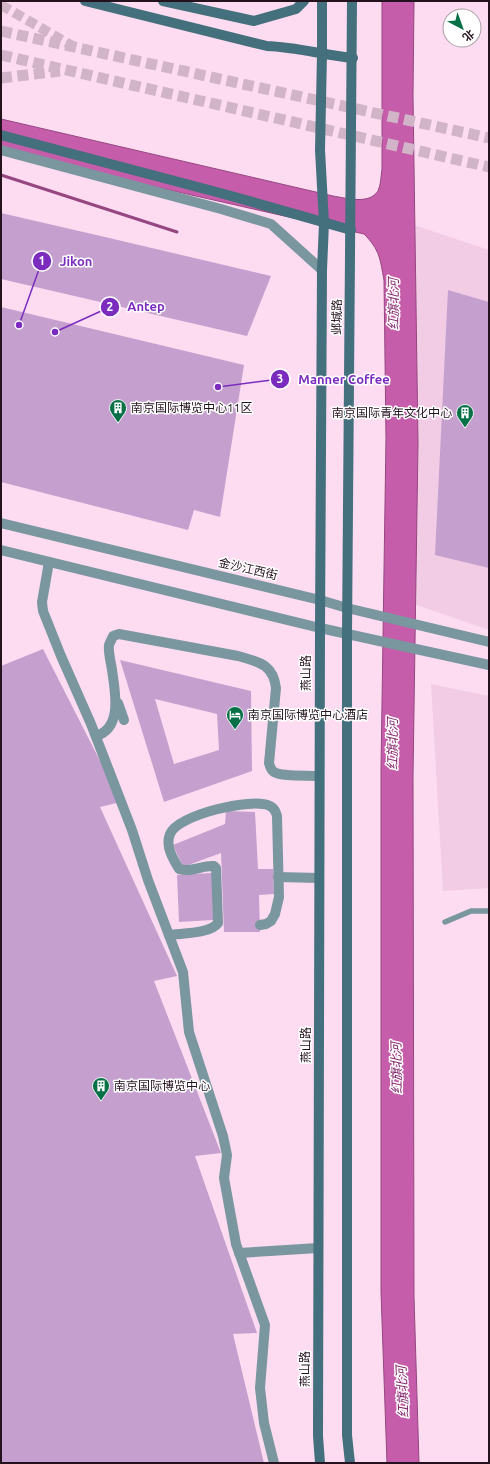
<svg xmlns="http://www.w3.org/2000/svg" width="490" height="1464" font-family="Ubuntu,'Noto Sans SC',sans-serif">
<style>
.built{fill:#f1cce4}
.water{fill:#c65daa;stroke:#964680}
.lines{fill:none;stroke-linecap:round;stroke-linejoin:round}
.stream{stroke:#964680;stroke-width:3}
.building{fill:#c5a0cf;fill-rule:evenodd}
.primary-tunnel{stroke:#d2b4c8;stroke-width:10;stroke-dasharray:10 5;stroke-linecap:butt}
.trunk-tunnel{stroke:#d2b4c8;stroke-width:11;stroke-dasharray:11 5.5;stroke-linecap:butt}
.service{stroke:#7a969f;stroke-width:5.5}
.minor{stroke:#7a969f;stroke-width:10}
.tertiary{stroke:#7a969f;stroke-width:10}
.secondary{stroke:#446f7c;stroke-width:10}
.labels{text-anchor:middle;stroke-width:3;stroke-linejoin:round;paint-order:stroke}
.street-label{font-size:12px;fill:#25121f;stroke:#fff}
.poi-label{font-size:12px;fill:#25121f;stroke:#fff;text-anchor:start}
.water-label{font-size:13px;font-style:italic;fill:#7f1f68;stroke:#fff}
.leader{fill:none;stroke:#7b2cbf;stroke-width:1.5}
.callout-dot{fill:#7b2cbf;stroke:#fff;stroke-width:1.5}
.mark-label{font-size:12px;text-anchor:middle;font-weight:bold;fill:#fff}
.callout-label{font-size:13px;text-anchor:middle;font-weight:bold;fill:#7b2cbf;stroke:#fff;stroke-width:3;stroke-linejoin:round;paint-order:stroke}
</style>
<rect width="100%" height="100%" fill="#fddcf2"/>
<g class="built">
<path d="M408,223L489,250V630L405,601Z"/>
<path d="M431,684L489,696V888L443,891Z"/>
</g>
<path class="water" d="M382,1H414L413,95L418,443L413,776L414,1297L419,1463H387L381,1292V770L386,438L384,280C380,259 380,250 364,234L1,152V119L333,196C346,198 369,205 378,191C381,185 381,175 382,169Z"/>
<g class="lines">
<path class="stream" d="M1,175L177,232"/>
</g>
<g class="building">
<path d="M1,213L105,237L271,276L247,336L1,279Z"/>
<path d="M448,290L489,302V568L435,555Z"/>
<path d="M1,307L244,365L220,517L194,510L188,530L1,482Z"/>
<path d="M43,649L121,802L100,807L177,976L154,981L221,1153L195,1156L257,1333L233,1334L264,1463H1V666Z"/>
<path d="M120,660L251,691L252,771L164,802ZM155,699L217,714L219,750L174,764Z"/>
<path d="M226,811L255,812L258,869H273L274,894L259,895L260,932H224L221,853L183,867L173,845L225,824Z"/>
<path d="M212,873L213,920L179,922L177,875Z"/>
</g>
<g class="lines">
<path class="primary-tunnel" d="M1,5L76,48"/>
<g class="trunk-tunnel">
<path d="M1,31L489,138"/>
<path d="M1,55L489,167"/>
<path d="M1,78L60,71"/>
</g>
<path class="service" d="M445,922L471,911H489"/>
<g class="minor">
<path d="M49,562L42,602L43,611L61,656L91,724L132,830L148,880L183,972L189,1032L223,1136L227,1155L224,1178L236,1244L265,1325L260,1388L264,1423L274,1463"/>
<path d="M118,703L124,720"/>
<path d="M96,736C123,728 115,691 112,670C111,662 108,653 109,645C110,642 112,639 113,636L119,634L238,656C259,662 273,664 276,688L269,763C270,767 271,770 274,772C282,777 308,775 319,776"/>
<path d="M278,877L319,878"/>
<path d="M169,935C182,933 210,934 218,923L216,868L214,866C202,865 191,873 179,869C173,859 165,846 170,834C177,815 252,797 270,806C274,808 276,812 277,816L279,897L275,914L271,921L266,924L260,925"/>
<path d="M239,1253L318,1248"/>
</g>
<g class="tertiary">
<path d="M1,150L221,209L271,224L322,270"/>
<path d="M1,523L320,600L347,608L489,642"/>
<path d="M1,550L320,628L489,665"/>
</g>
<g class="secondary">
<path d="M85,1L267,46C296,47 324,55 353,58"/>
<path d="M163,1L254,21L296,9L304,1"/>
<path d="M1,135L224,194L351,230"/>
<path d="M320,1463L318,1436L320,628L322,270L324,223L320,150L322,54V1"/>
<path d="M350,1463L347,1435V634L352,1"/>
</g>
</g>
<defs>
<symbol id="building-pin" viewBox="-11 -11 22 30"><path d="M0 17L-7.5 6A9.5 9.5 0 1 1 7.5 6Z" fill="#087047" stroke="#fff"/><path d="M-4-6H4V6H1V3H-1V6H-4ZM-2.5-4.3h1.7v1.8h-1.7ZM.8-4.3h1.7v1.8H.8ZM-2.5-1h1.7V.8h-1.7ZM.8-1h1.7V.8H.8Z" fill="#fff"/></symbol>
<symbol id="hotel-pin" viewBox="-11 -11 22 30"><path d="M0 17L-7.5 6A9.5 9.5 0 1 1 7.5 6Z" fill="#087047" stroke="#fff"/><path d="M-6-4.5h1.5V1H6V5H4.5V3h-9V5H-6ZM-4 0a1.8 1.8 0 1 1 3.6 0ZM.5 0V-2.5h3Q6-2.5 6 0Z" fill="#fff"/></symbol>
</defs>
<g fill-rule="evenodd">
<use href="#building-pin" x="108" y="398" width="20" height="27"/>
<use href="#building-pin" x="455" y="403" width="20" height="27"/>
<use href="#hotel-pin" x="225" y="705" width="20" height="27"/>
<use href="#building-pin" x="91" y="1076" width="20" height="27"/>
</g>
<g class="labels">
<g class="street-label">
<text transform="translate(337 317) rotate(-89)" y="4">邺城路</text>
<text transform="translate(248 569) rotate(13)" y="4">金沙江西街</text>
<text transform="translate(306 673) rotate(-90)" y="4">燕山路</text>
<text transform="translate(306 1045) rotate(-90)" y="4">燕山路</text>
<text transform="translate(305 1369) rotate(-90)" y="4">燕山路</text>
</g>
<g class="poi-label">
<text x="131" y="412">南京国际博览中心11区</text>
<text x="452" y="417" text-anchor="end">南京国际青年文化中心</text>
<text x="248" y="719">南京国际博览中心酒店</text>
<text x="114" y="1090">南京国际博览中心</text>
</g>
<g class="water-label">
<text transform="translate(393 304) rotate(-90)" y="5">红旗北河</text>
<text transform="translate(392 744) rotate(-90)" y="5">红旗北河</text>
<text transform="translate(396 1068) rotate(-91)" y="5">红旗北河</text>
<text transform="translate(402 1392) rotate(-93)" y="5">红旗北河</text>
</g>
</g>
<path class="leader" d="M19 325L42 261M55 332L110 307M218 387L280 379"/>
<g class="callout-dot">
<circle cx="19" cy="325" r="4"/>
<circle cx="55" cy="332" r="4"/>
<circle cx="218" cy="387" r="4"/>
<circle cx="42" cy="261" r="10"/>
<circle cx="110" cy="307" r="10"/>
<circle cx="280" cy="379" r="10"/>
</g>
<g class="mark-label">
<text x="42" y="265">1</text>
<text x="110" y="311">2</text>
<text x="280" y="383">3</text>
</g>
<g class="callout-label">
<text x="76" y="266">Jikon</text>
<text x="146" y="311">Antep</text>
<text x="344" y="384">Manner Coffee</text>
</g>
<rect width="490" height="1464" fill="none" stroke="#25121f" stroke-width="4"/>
<g transform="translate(462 28) rotate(139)"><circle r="19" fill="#ffffff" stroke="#a8a0a5"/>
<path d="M0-3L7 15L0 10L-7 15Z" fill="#087047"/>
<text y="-6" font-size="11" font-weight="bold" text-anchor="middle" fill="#25121f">北</text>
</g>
</svg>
